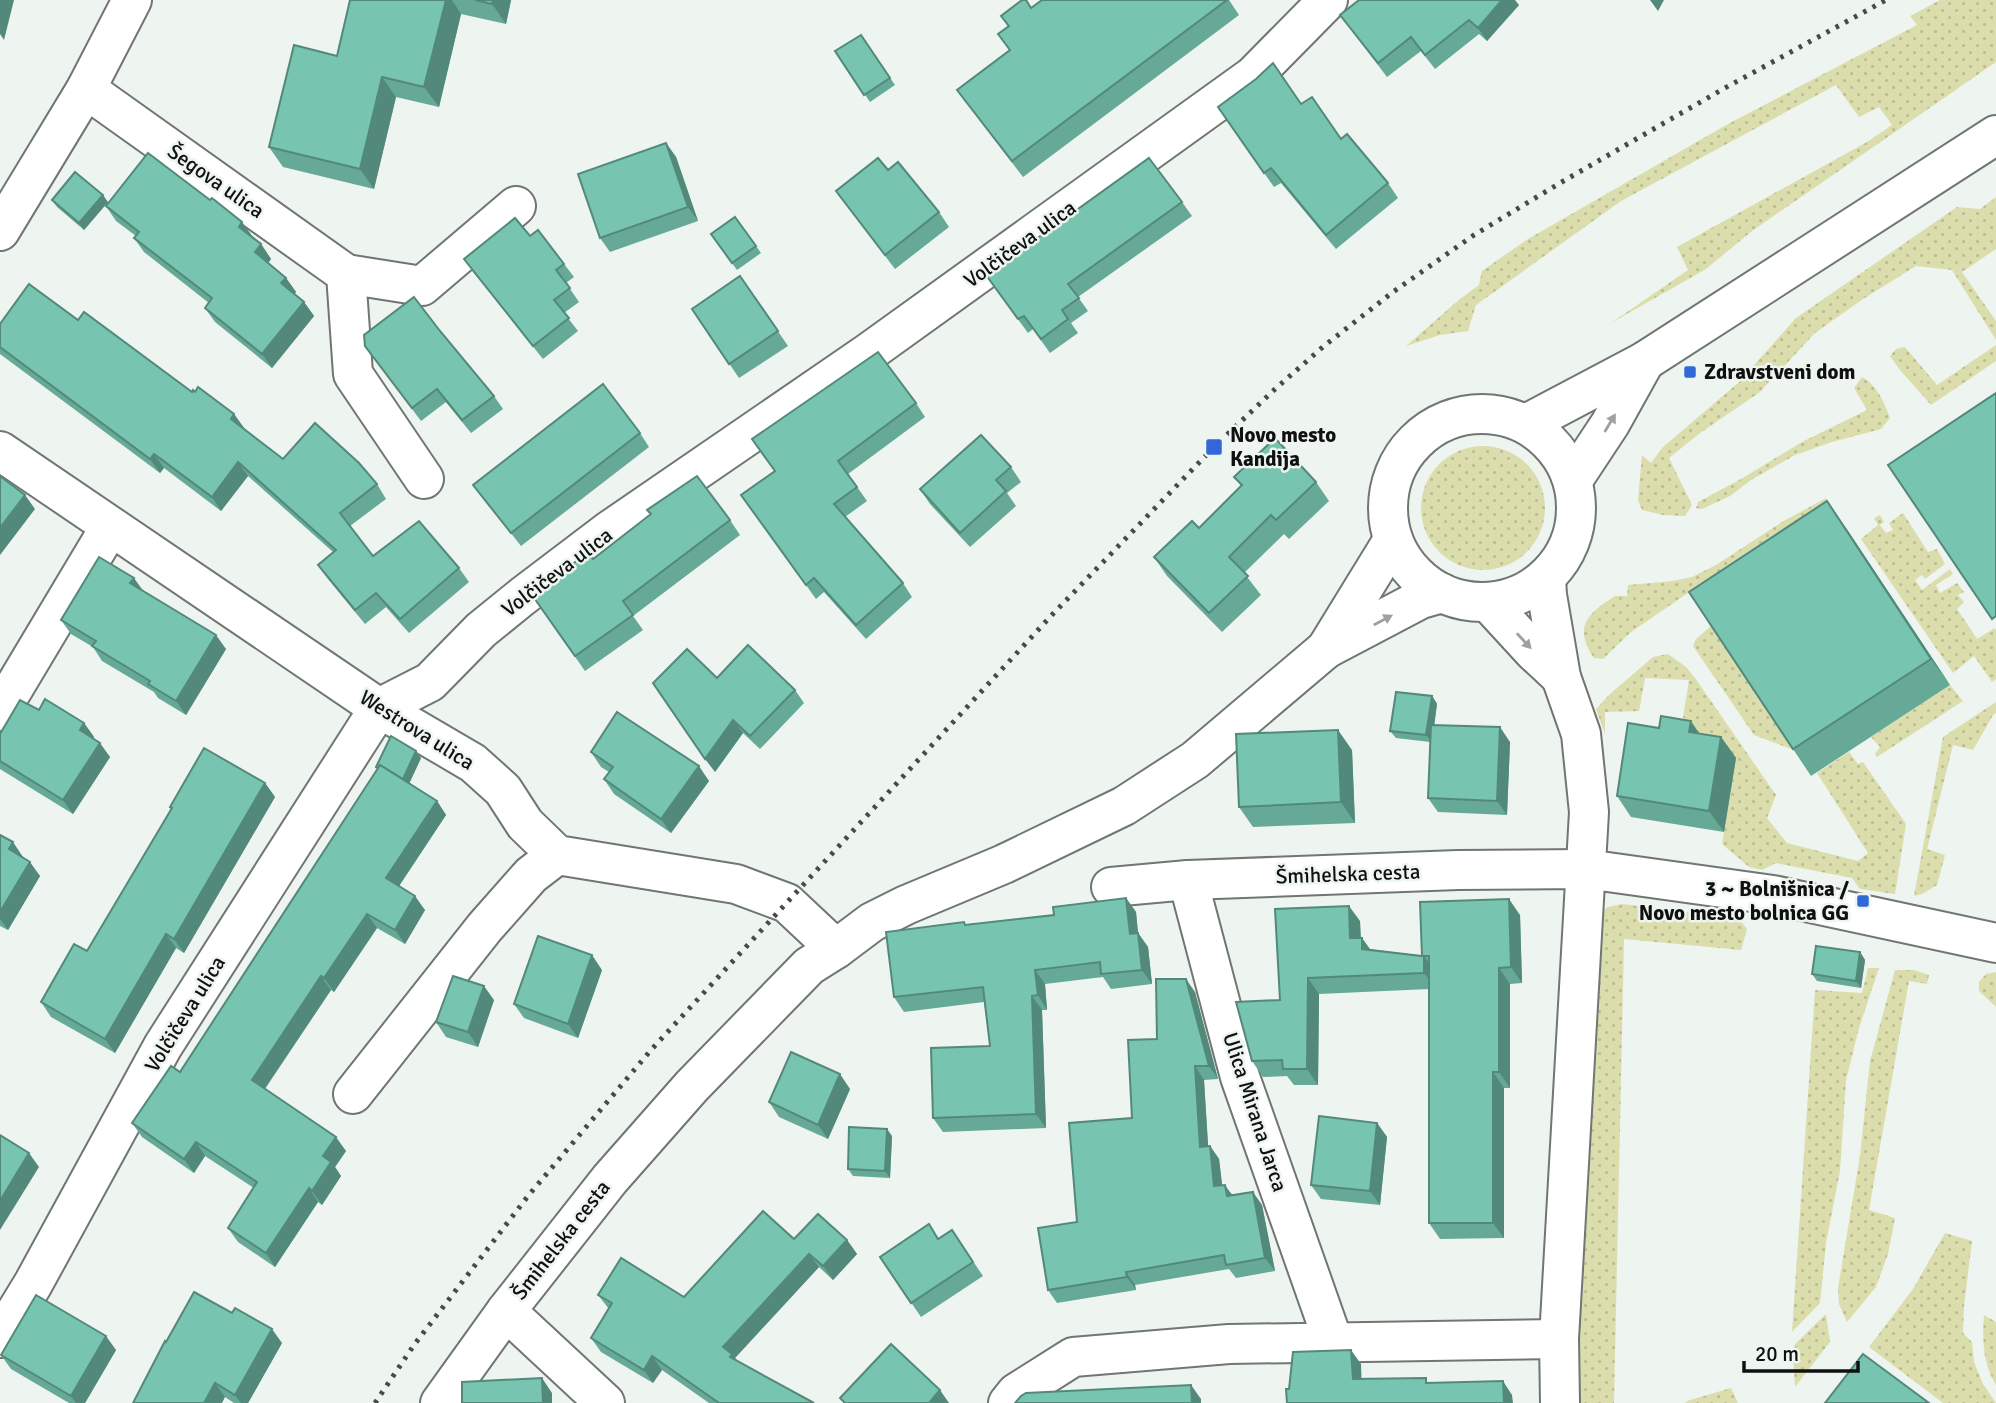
<svg xmlns="http://www.w3.org/2000/svg" width="1996" height="1403" font-family="Signika,sans-serif">
<style>
.grass{fill:url(#grass-dots)}
.lines{fill:none;stroke-linecap:round;stroke-linejoin:round}
.minor-casing{stroke:#707672;stroke-width:42}
.minor{stroke:#fff;stroke-width:38}
.rail{stroke:#474a48;stroke-width:5;stroke-dasharray:3.5 7;stroke-linecap:butt}
.wall{fill:#66a997}
.shaded-wall{fill:#53897b}
.building{fill:#77c4b0;stroke:#53897b;stroke-width:2}
.oneway{fill:#9fa09f}
.poi-dot{fill:#3167d6;stroke:#eef4ef;stroke-width:2.5}
.labels{text-anchor:middle;stroke-width:5;stroke-linejoin:round;paint-order:stroke}
.street-label{font-size:21px;fill:#0f1110;stroke:#eef4ef}
.poi-label{font-size:21px;font-weight:bold;fill:#0f1110;stroke:#eef4ef;text-anchor:start}
</style>
<defs>
<pattern id="grass-dots" width="8" height="8" patternUnits="userSpaceOnUse" patternTransform="scale(1.75)"><rect width="8" height="8" fill="#dbdeac"/><path d="M2 2h.1M6 6h.1" fill="none" stroke="#bbbd93" stroke-width="1.8" stroke-linecap="round"/></pattern>
</defs>
<rect width="100%" height="100%" fill="#eef4ef"/>
<g class="grass">
<path d="M1940,0H1996V62L1752,231L1706,269L1611,323L1688,270L1677,247L1867,142L1892,125L1879,107L1859,117L1836,85L1621,201L1476,305L1468,331L1440,335L1406,346L1460,299L1479,285L1482,271L1528,239L1728,124L1917,25L1910,16Z"/>
<path d="M1996,197V249L1962,272L1996,321V340L1952,270L1916,266L1863,299L1815,333L1760,392L1700,433L1669,458L1692,505L1685,516L1663,515L1642,510L1638,500L1642,455L1651,463L1662,448L1738,383L1796,318L1957,207L1980,209Z"/>
<path d="M1996,345V361L1931,405L1900,370L1890,356L1896,349L1905,347L1937,385Z"/>
<path d="M1862,377C1877,385 1884,402 1890,418L1881,429L1832,442L1795,455L1751,480L1730,496L1702,509L1696,508L1698,502L1741,479L1802,442L1867,410L1854,388Z"/>
<circle cx="1483" cy="508" r="62"/>
<path d="M1826,498L1827,504L1770,537L1631,632L1603,659L1594,658C1573,627 1587,614 1615,596H1627L1628,585L1673,581L1692,577L1716,565L1782,522Z"/>
<path d="M1903,513L1928,552L1937,549L1945,564L1925,579L1922,575L1915,580L1922,590L1950,569L1953,574L1936,585L1940,593L1957,583L1964,592L1958,595L1964,602L1957,609L1977,639L1995,628L1996,630V679L1992,682L1974,656L1953,673L1861,539L1878,525L1874,518L1880,515L1884,522L1880,525L1886,533L1893,530L1889,523Z"/>
<path d="M1712,625L1794,750L1754,735L1693,646L1696,639Z"/>
<path d="M1668,654L1686,667L1695,678L1776,795L1767,818L1787,843L1858,861L1868,853L1817,773L1849,752L1858,764L1863,762L1906,824L1895,894L1860,889L1852,878L1776,863L1762,870L1749,867L1722,844L1736,758L1704,753L1683,717L1689,680L1645,678L1639,711L1605,712V734L1596,709L1610,694L1653,657Z"/>
<path d="M1950,685L1963,701L1877,757L1875,754L1880,747L1871,737Z"/>
<path d="M1996,702V713L1993,715L1973,750L1953,745L1927,849L1945,855L1937,885L1922,894L1914,896L1943,737Z"/>
<path d="M1622,904L1738,918L1747,929L1741,950L1624,939L1614,1403H1570L1600,913L1608,907Z"/>
<path d="M1868,968H1879L1859,1028L1846,1080L1840,1171L1826,1243L1820,1303L1792,1332L1815,990L1862,993Z"/>
<path d="M1895,970H1914L1929,975L1927,984L1909,981L1869,1210L1895,1218L1888,1254L1876,1287L1847,1322L1839,1304L1838,1288L1860,1156L1870,1061Z"/>
<path d="M1996,972V1007L1979,991V982L1986,974Z"/>
<path d="M1945,1233L1972,1241L1964,1306L1963,1333L1972,1342L1974,1362L1983,1384L1996,1403H1943L1869,1347L1913,1289Z"/>
<path d="M1826,1314L1830,1342L1795,1387L1793,1354L1795,1344Z"/>
<path d="M1984,1315L1996,1322V1385C1983,1364 1982,1340 1984,1315Z"/>
<path d="M1731,1388L1738,1403H1685L1687,1401Z"/>
</g>
<g class="lines">
<defs>
<g id="minor">
<path d="M86,89L346,274L353,374L424,479"/>
<path d="M0,231L86,89L132,0"/>
<path d="M346,274L422,286L516,206"/>
<circle cx="1482" cy="508" r="94"/>
<path d="M1526,424L1645,361L1996,135"/>
<path d="M0,451L379,708L473,763L503,790L525,824L557,855L736,884L787,903L836,949"/>
<path d="M1573,480L1610,424L1645,361"/>
<path d="M1546,578L1547,595L1561,677L1581,734L1589,812L1559,1339L1560,1403"/>
<path d="M1488,602L1533,651L1561,677"/>
<path d="M1326,649L1393,540"/>
<path d="M0,711L110,527"/>
<path d="M1188,880L1240,1077L1333,1341"/>
<path d="M1111,887L1188,880L1458,870L1586,869L1773,895L1996,943"/>
<path d="M353,1094L485,927L531,875L557,855"/>
<path d="M506,1311L605,1403"/>
<path d="M0,1338L33,1284L163,1046L379,708L430,682L481,630L523,596L610,530L868,353L1253,76L1328,0"/>
<path d="M440,1403L506,1311L610,1179L692,1086L809,966L836,949L872,922L906,905L1004,864L1124,806L1195,760L1326,649L1421,599L1442,593"/>
<path d="M1008,1403L1016,1393L1073,1357L1229,1344L1559,1339"/>
</g>
</defs>
<use href="#minor" class="minor-casing"/>
<use href="#minor" class="minor"/>
<path class="rail" d="M375,1403L414,1345L528,1196L651,1050L1050,617L1214,447L1274,390L1324,346L1393,292L1474,235L1560,183L1723,89L1886,0"/>
</g>
<g class="wall">
<path d="M350,0H511L506,24L461,14L439,107L396,97L374,189L283,167L269,147L337,56Z"/>
<path d="M1099,0H1229L1239,15L1023,177L957,90L1009,50L998,34L1008,27L1001,16L1031,8Z"/>
<path d="M1519,5L1487,41L1479,34L1435,69L1421,51L1387,77L1340,15Z"/>
<path d="M861,35L895,85L870,102L835,51Z"/>
<path d="M1301,104L1341,139L1388,183L1398,198L1336,249L1281,183L1274,187L1218,107Z"/>
<path d="M666,143L676,157L698,221L610,252L600,238Z"/>
<path d="M888,170L939,212L949,227L895,269L836,191Z"/>
<path d="M52,200L108,202L84,230L57,207Z"/>
<path d="M210,200L242,222L252,236V237L261,244L271,259L268,263L286,278L296,292L294,294L304,302L314,316L272,368L215,322L205,308L209,303L144,252L134,238L136,236L116,221L106,206Z"/>
<path d="M1182,202L1192,216L1078,297L1088,311L1071,323L1078,333L1050,353L1033,329L1028,333L986,275Z"/>
<path d="M735,217L761,253L737,270L711,234Z"/>
<path d="M530,236L564,264L574,277L566,283L579,302L564,313L578,331L543,359L473,272L464,259Z"/>
<path d="M740,276L788,346L739,378L692,309Z"/>
<path d="M78,320L192,392L234,414L244,428L243,429L283,459L377,484L386,499L350,526L373,556L459,568L469,582L409,633L386,607L365,624L328,579L318,565L333,552L248,476L221,511L164,468L160,473L0,354V324Z"/>
<path d="M440,331L494,396L503,409L471,433L446,402L421,421L365,346Z"/>
<path d="M916,403L925,417L848,474L867,501L845,517L903,583L912,597L866,639L824,592L816,599L741,495Z"/>
<path d="M640,433L649,447L521,546L473,485Z"/>
<path d="M1011,467L1021,482L1007,493L1016,506L970,547L930,504L920,489Z"/>
<path d="M1234,477L1316,482L1329,501L1289,539L1284,534L1244,573L1261,595L1222,632L1167,576L1154,557L1199,528L1241,486Z"/>
<path d="M730,520L740,535L633,616L643,630L585,671L532,595L593,559Z"/>
<path d="M1846,528L1950,685L1811,776L1793,749Z"/>
<path d="M143,591L226,649L186,715L158,698L154,692L102,661L93,647L71,634L61,620Z"/>
<path d="M717,678L795,690L804,703L760,749L743,733L715,772Z"/>
<path d="M1432,696L1437,704L1434,725L1510,742L1507,815L1438,812L1428,798L1430,742L1396,738L1390,731Z"/>
<path d="M39,710L84,723L94,737L93,738L110,757L73,814L0,769V734Z"/>
<path d="M1700,734L1721,737L1736,758L1724,832L1631,817L1617,796Z"/>
<path d="M1352,750L1355,823L1253,827L1239,807Z"/>
<path d="M591,752L709,781L671,833L614,794L604,779L609,772L601,767Z"/>
<path d="M421,758L409,784L437,801L446,815L399,886L425,910L405,944L377,928L334,992L331,990L265,1089L346,1151L335,1167L341,1176L322,1205L318,1202L275,1267L238,1242L228,1228L254,1188L205,1156L194,1173L142,1137L132,1123L180,1072L377,769L376,767Z"/>
<path d="M265,783L275,797L184,953L176,948L115,1053L51,1017L41,1002L87,951L171,809L170,807Z"/>
<path d="M0,835L23,857L40,876L8,930L0,926Z"/>
<path d="M1126,898L1136,912L1138,933L1148,947L1152,984L1111,989L1103,977L1045,984L1047,1010H1042L1046,1128L943,1132L933,1118L990,1046L984,1002L904,1012L894,997L966,925L1054,915Z"/>
<path d="M1520,915L1522,983L1510,984V1088H1504V1238L1440,1239L1429,1223V989L1319,994L1318,1085H1294L1287,1076L1263,1077L1252,1061L1280,1000L1360,921L1361,938H1362L1370,949L1422,956Z"/>
<path d="M1860,952L1865,960L1861,988L1817,981L1812,974Z"/>
<path d="M602,970L578,1038L524,1018L514,1004Z"/>
<path d="M1195,992L1218,1079L1204,1080L1208,1146H1210L1219,1159L1222,1185L1233,1195L1262,1205L1275,1271L1236,1278L1229,1269L1135,1285L1136,1290L1057,1303L1048,1290L1077,1222L1132,1118L1157,1039Z"/>
<path d="M494,1000L478,1047L446,1037L436,1022Z"/>
<path d="M850,1089L828,1139L779,1117L769,1102Z"/>
<path d="M1377,1123L1387,1137L1380,1205L1321,1199L1311,1185Z"/>
<path d="M892,1136L890,1178L853,1176L848,1169Z"/>
<path d="M952,1230L983,1276L921,1317L880,1257L939,1239Z"/>
<path d="M794,1239L847,1240L857,1254L833,1280L819,1267L735,1358L737,1361L814,1403H709L662,1370L653,1383L601,1352L591,1338L609,1309L598,1295L684,1297Z"/>
<path d="M282,1343L248,1403H234L225,1397L133,1403Z"/>
<path d="M116,1350L85,1403H69L11,1369L1,1355Z"/>
</g>
<g class="shaded-wall">
<path d="M0,0H14L4,40L0,34Z"/>
<path d="M446,0H452L461,14L439,107L424,87Z"/>
<path d="M493,0H511L506,24L492,4Z"/>
<path d="M1502,0H1515L1519,5L1487,41L1478,28Z"/>
<path d="M1650,0H1664L1658,11Z"/>
<path d="M382,77L396,97L374,189L360,169Z"/>
<path d="M666,143L676,157L698,221L688,207Z"/>
<path d="M103,195L108,202L84,230L79,223Z"/>
<path d="M242,222L252,236L248,241L239,227Z"/>
<path d="M261,244L271,259L265,267L255,252Z"/>
<path d="M286,278L296,292L291,298L281,283Z"/>
<path d="M304,302L314,316L272,368L262,354Z"/>
<path d="M234,414L244,428L240,433L231,419Z"/>
<path d="M154,454L164,468L160,473L150,459Z"/>
<path d="M238,462L248,476L221,511L212,497Z"/>
<path d="M25,495L35,509L0,555V528Z"/>
<path d="M1827,501L1846,528L1950,685L1931,659Z"/>
<path d="M134,578L144,592L130,583Z"/>
<path d="M216,635L226,649L186,715L176,701Z"/>
<path d="M1432,696L1437,704L1432,742L1426,735Z"/>
<path d="M733,720L743,733L715,772L705,759Z"/>
<path d="M1691,721L1705,742L1689,732Z"/>
<path d="M84,723L94,737L90,744L80,730Z"/>
<path d="M1500,727L1510,742L1507,815L1497,801Z"/>
<path d="M1338,730L1352,750L1355,823L1341,802Z"/>
<path d="M1721,737L1736,758L1724,832L1709,811Z"/>
<path d="M100,743L110,757L73,814L63,800Z"/>
<path d="M416,751L421,758L408,786L403,779Z"/>
<path d="M699,766L709,781L671,833L661,819Z"/>
<path d="M265,783L275,797L184,953L174,939Z"/>
<path d="M437,801L446,815L395,892L386,878Z"/>
<path d="M13,842L23,857L19,864L9,849Z"/>
<path d="M30,862L40,876L8,930L0,919V912Z"/>
<path d="M415,896L425,910L405,944L395,930Z"/>
<path d="M1126,898L1136,912L1138,933L1148,947L1152,984L1142,970L1130,934Z"/>
<path d="M1509,899L1520,915L1522,983L1511,967Z"/>
<path d="M1349,906L1360,921L1361,954L1350,938Z"/>
<path d="M367,914L377,928L334,992L324,978Z"/>
<path d="M166,934L176,948L115,1053L105,1039Z"/>
<path d="M1362,938L1373,954L1362,949Z"/>
<path d="M1860,952L1865,960L1861,988L1856,981Z"/>
<path d="M592,955L602,970L578,1038L568,1024Z"/>
<path d="M1424,956L1435,972V988L1424,973Z"/>
<path d="M1499,968L1510,984V1088L1499,1072Z"/>
<path d="M1035,970L1045,984L1047,1010L1038,995Z"/>
<path d="M321,976L331,990L261,1094L252,1080Z"/>
<path d="M1308,978L1319,994L1318,1085L1307,1069Z"/>
<path d="M1186,979L1195,992L1218,1079L1209,1066Z"/>
<path d="M484,986L494,1000L478,1047L468,1032Z"/>
<path d="M1032,996L1042,1010L1046,1128L1036,1114Z"/>
<path d="M1195,1066L1204,1080L1209,1160L1200,1147Z"/>
<path d="M1493,1072L1504,1088V1238L1493,1223Z"/>
<path d="M840,1074L850,1089L828,1139L818,1125Z"/>
<path d="M1377,1123L1387,1137L1380,1205L1370,1191Z"/>
<path d="M887,1129L892,1136L890,1178L885,1171Z"/>
<path d="M336,1137L346,1151L335,1167L341,1176L322,1205L312,1191L323,1156Z"/>
<path d="M196,1142L205,1156L194,1173L184,1159Z"/>
<path d="M1210,1146L1219,1159L1224,1200L1214,1186Z"/>
<path d="M29,1153L39,1167L0,1230V1201Z"/>
<path d="M1225,1185L1234,1198L1227,1196Z"/>
<path d="M309,1188L318,1202L275,1267L266,1253Z"/>
<path d="M1253,1192L1262,1205L1275,1271L1265,1258Z"/>
<path d="M847,1240L857,1254L833,1280L823,1266Z"/>
<path d="M809,1254L819,1267L735,1358L742,1368L740,1371L723,1347Z"/>
<path d="M1126,1272L1135,1285L1136,1290L1127,1277Z"/>
<path d="M272,1329L282,1343L248,1403H241L235,1395Z"/>
<path d="M106,1336L116,1350L85,1403H76L71,1396Z"/>
<path d="M1351,1350L1361,1364L1362,1393L1353,1379Z"/>
<path d="M652,1356L662,1370L653,1383L644,1370Z"/>
<path d="M542,1378L552,1393V1403H543Z"/>
<path d="M1503,1381L1512,1395L1513,1403H1504Z"/>
<path d="M215,1383L225,1397L222,1403H204Z"/>
<path d="M1191,1385L1201,1399V1403H1192Z"/>
<path d="M940,1390L949,1403H929Z"/>
</g>
<g class="building">
<path d="M350,0H446L424,87L382,77L360,169L269,147L294,45L337,56Z"/>
<path d="M475,0H493L492,4Z"/>
<path d="M1022,0H1026L1031,8L1042,0H1227L1012,161L957,90L1010,50L998,34L1009,26L1001,16Z"/>
<path d="M1359,0H1502L1478,28L1469,20L1425,55L1411,37L1378,63L1340,15Z"/>
<path d="M861,35L890,78L864,95L835,51Z"/>
<path d="M1273,63L1301,104L1312,97L1341,139L1347,134L1388,183L1326,235L1271,168L1264,173L1218,107L1256,79Z"/>
<path d="M666,143L688,207L600,238L578,174Z"/>
<path d="M148,153L210,200L212,198L242,222L239,227L261,244L255,252L286,278L281,283L304,302L262,354L205,308L212,298L134,238L139,232L106,206Z"/>
<path d="M878,158L888,170L898,162L939,212L885,255L836,191Z"/>
<path d="M1149,158L1182,202L1068,284L1079,298L1062,310L1068,319L1041,339L1024,316L1018,319L986,275Z"/>
<path d="M75,172L103,195L79,223L52,200Z"/>
<path d="M735,217L756,246L732,263L711,234Z"/>
<path d="M515,218L530,236L538,230L564,264L556,270L570,288L554,300L569,318L533,346L464,259Z"/>
<path d="M740,276L778,331L729,364L692,309Z"/>
<path d="M29,284L78,320L84,312L192,392L193,390L195,392L198,387L234,414L231,419L283,459L315,423L359,463L377,484L340,513L373,556L419,521L459,568L400,619L376,593L355,610L318,565L336,550L238,462L212,497L154,454L150,459L0,347V324Z"/>
<path d="M414,297L440,331L494,396L462,420L437,389L412,408L365,346L364,335Z"/>
<path d="M878,352L916,403L838,461L857,487L834,504L903,583L856,625L814,578L806,585L741,495L775,471L752,439Z"/>
<path d="M603,384L640,433L511,533L473,485Z"/>
<path d="M1996,393V616L1992,619L1888,465Z"/>
<path d="M981,435L1011,467L996,480L1006,491L960,533L920,489Z"/>
<path d="M1275,438L1316,482L1276,520L1271,515L1229,557L1248,576L1209,613L1154,557L1192,521L1199,528L1242,485L1234,477Z"/>
<path d="M0,476L25,495L0,528Z"/>
<path d="M697,476L730,520L623,601L633,615L575,656L532,595L588,552L593,559L651,514L647,510Z"/>
<path d="M1827,501L1931,659L1793,749L1689,592Z"/>
<path d="M99,557L134,578L130,583L216,635L176,701L148,684L150,681L92,646L96,641L61,620Z"/>
<path d="M748,645L795,690L750,736L733,720L705,759L653,683L687,649L717,678Z"/>
<path d="M1396,692L1432,696L1426,735L1390,731Z"/>
<path d="M45,699L84,723L80,730L100,743L63,800L0,761V734L20,700L39,710Z"/>
<path d="M617,712L699,766L661,819L604,779L613,767L591,752Z"/>
<path d="M1661,716L1691,721L1689,732L1721,737L1709,811L1617,796L1628,723L1659,728Z"/>
<path d="M1431,725L1500,727L1497,801L1428,798Z"/>
<path d="M1338,730L1341,802L1239,807L1236,734Z"/>
<path d="M391,736L416,751L403,779L380,765L378,768L376,767Z"/>
<path d="M204,748L265,783L174,939L166,934L105,1039L41,1002L74,944L87,951L172,808L170,807Z"/>
<path d="M380,765L437,801L386,878L415,896L395,930L367,914L324,978L321,976L252,1080L336,1137L323,1156L331,1162L312,1191L309,1188L266,1253L228,1228L257,1182L196,1142L184,1159L132,1123L171,1066L180,1072Z"/>
<path d="M0,835L13,842L9,849L30,862L0,912Z"/>
<path d="M1126,898L1130,934L1138,933L1142,970L1101,974L1100,962L1035,970L1038,995L1032,996L1036,1114L933,1118L931,1048L990,1046L983,987L894,997L886,932L964,922L965,925L1054,915L1053,907Z"/>
<path d="M1509,899L1511,967L1499,968V1072H1493V1223H1429V956H1423H1424V973L1308,978L1307,1069H1283L1282,1060L1252,1061L1236,1002L1280,1000L1275,909L1349,906L1350,938H1362V949L1422,956L1420,902Z"/>
<path d="M538,936L592,955L568,1024L514,1004Z"/>
<path d="M1816,946L1860,952L1856,981L1812,974Z"/>
<path d="M453,976L484,986L468,1032L436,1022Z"/>
<path d="M1156,979H1186L1209,1066H1195L1200,1147L1210,1146L1214,1186L1225,1185L1227,1196L1253,1192L1265,1258L1226,1265L1224,1255L1126,1272L1127,1277L1048,1290L1038,1228L1077,1222L1069,1123L1132,1118L1128,1040L1157,1039Z"/>
<path d="M791,1052L840,1074L818,1125L769,1102Z"/>
<path d="M1319,1116L1377,1123L1370,1191L1311,1185Z"/>
<path d="M849,1127L887,1129L885,1171L848,1169Z"/>
<path d="M0,1135L29,1153L0,1201Z"/>
<path d="M763,1211L794,1239L818,1214L847,1240L823,1266L809,1254L723,1347L732,1354L730,1357L814,1403H719L652,1356L644,1370L591,1338L612,1303L598,1295L621,1258L684,1297Z"/>
<path d="M929,1224L938,1239L952,1230L973,1262L911,1303L880,1257Z"/>
<path d="M194,1292L232,1313L235,1308L272,1329L235,1395L215,1383L204,1403H133L165,1341L166,1342Z"/>
<path d="M36,1295L106,1336L71,1396L1,1355Z"/>
<path d="M891,1344L940,1390L929,1403H845L840,1398Z"/>
<path d="M1351,1350L1353,1379L1426,1378V1383L1503,1381L1504,1403H1287L1286,1389H1289L1293,1352Z"/>
<path d="M1863,1354L1929,1403H1825Z"/>
<path d="M542,1378L543,1403H462V1382Z"/>
<path d="M1191,1385L1192,1403H1015L1021,1396L1026,1393Z"/>
</g>
<defs><path id="oneway-solid" d="M-6-.8H1V-3.2L6.5 0L1 3.2V.8H-6Z" transform="scale(1.75)"/></defs>
<g class="oneway">
<use href="#oneway-solid" transform="translate(1610 423) rotate(-59)"/>
<use href="#oneway-solid" transform="translate(1383 620) rotate(-28)"/>
<use href="#oneway-solid" transform="translate(1524 641) rotate(47)"/>
</g>
<g class="poi-dot">
<rect x="1683" y="365" width="14" height="14" rx="3.5"/>
<rect x="1205" y="438" width="18" height="18" rx="3.5"/>
<rect x="1856" y="894" width="14" height="14" rx="3.5"/>
</g>
<g class="labels">
<g class="street-label">
<text transform="translate(216 181) rotate(35)" y="7">Šegova ulica</text>
<text transform="translate(1020 244) rotate(-36)" y="7">Volčičeva ulica</text>
<text transform="translate(557 572) rotate(-37)" y="7">Volčičeva ulica</text>
<text transform="translate(417 730) rotate(32)" y="7">Westrova ulica</text>
<text transform="translate(1348 874) rotate(-2)" y="7">Šmihelska cesta</text>
<text transform="translate(185 1014) rotate(-58)" y="7">Volčičeva ulica</text>
<text transform="translate(1255 1112) rotate(72)" y="7">Ulica Mirana Jarca</text>
<text transform="translate(561 1240) rotate(-52)" y="7">Šmihelska cesta</text>
</g>
<g class="poi-label">
<text x="1704" y="379">Zdravstveni dom</text>
<text x="1230" y="442">Novo mesto<tspan x="1230" dy="24">Kandija</tspan></text>
<text x="1849" y="896" text-anchor="end">3 ~ Bolnišnica /<tspan x="1849" dy="24">Novo mesto bolnica GG</tspan></text>
</g>
</g>
<path d="M1744 1361v10h114v-10" fill="none" stroke="#0f1110" stroke-width="3.5"/>
<text x="1755" y="1361" font-size="21" fill="#0f1110" stroke="#eef4ef" stroke-width="5" paint-order="stroke">20 m</text>
</svg>
